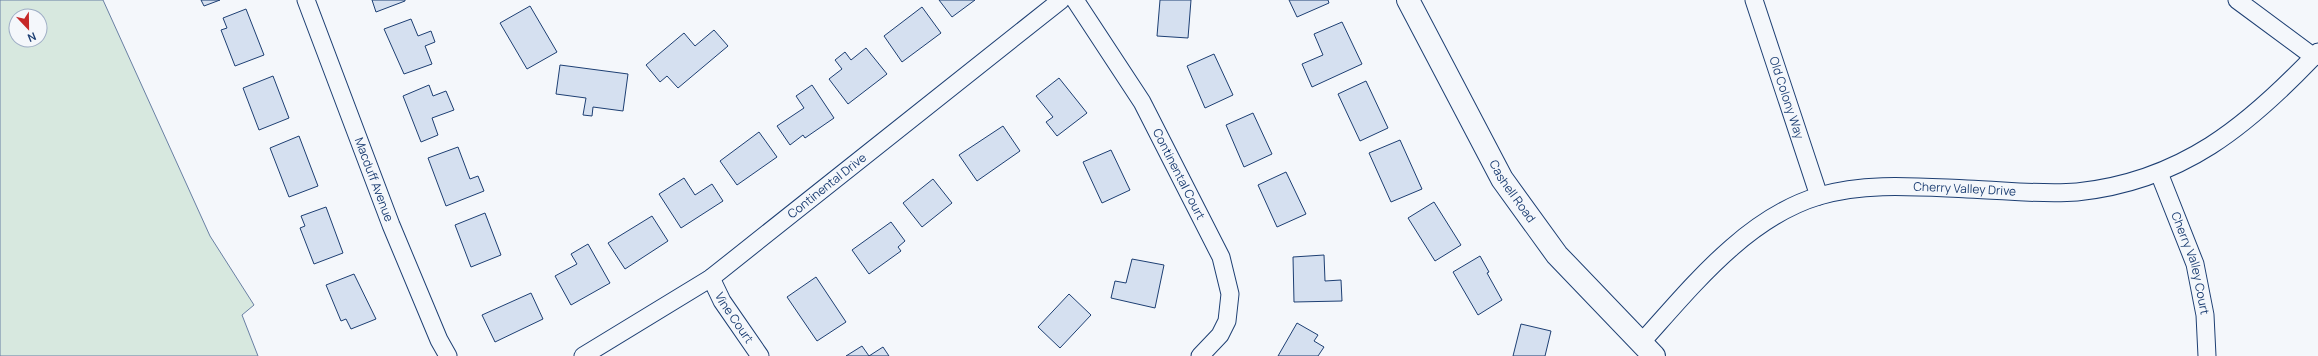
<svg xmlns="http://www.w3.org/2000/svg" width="2318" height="356" font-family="Manrope,sans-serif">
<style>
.green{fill:#d7e8df;stroke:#687fa3;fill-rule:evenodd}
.building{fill:#d5e0f0;stroke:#1d3f73}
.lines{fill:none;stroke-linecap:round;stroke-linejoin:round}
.street-casing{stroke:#1d3f73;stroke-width:19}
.secondary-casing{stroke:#1d3f73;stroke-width:24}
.street{stroke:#f4f7fb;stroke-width:17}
.secondary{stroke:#f4f7fb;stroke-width:22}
.labels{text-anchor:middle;stroke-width:3;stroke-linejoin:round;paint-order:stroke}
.street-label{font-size:12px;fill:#1d3f73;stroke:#f4f7fb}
</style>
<rect width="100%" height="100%" fill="#f4f7fb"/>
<path class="green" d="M0,0H103L210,236L254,305L242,315L258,356H0ZM16,16H40V40H16Z"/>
<g class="building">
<path d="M201,0H220L204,6Z"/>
<path d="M372,0H405V1L376,12Z"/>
<path d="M939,0H975L952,17Z"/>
<path d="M1160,0H1191L1188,38L1157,36Z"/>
<path d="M1289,0H1328L1329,3L1297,17Z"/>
<path d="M530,6L557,52L527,69L500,23Z"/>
<path d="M922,7L941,33L902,62L884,36Z"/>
<path d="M246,9L264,55L235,66L221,30L227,28L223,18Z"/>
<path d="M411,19L418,36L431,31L435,42L425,46L432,64L404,74L384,29Z"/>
<path d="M1342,22L1362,64L1312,87L1302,64L1323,55L1314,34Z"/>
<path d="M714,30L728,46L678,88L667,76L660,82L646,65L684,33L695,46Z"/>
<path d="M866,48L887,74L848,104L829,79L842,69L835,60L845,52L851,60Z"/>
<path d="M1214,54L1233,95L1205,108L1187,66Z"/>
<path d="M560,65L628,74L623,111L593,107L592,116L583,115L586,98L556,94Z"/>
<path d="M273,76L289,118L259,130L243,88Z"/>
<path d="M1059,78L1087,113L1057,136L1046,122L1053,117L1036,96Z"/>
<path d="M1366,81L1388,128L1360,141L1338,94Z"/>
<path d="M429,85L433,96L446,91L454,110L432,118L438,135L421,142L403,96Z"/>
<path d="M812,85L834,118L805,138L803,135L790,145L777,126L804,108L796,96Z"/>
<path d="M1253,113L1272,154L1244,167L1226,125Z"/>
<path d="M1003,126L1020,151L977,181L959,155Z"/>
<path d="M759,132L777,157L737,185L720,161Z"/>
<path d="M299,136L318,186L289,197L270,148Z"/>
<path d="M1400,140L1422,189L1391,202L1369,153Z"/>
<path d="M458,147L470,179L478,176L484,191L446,206L428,158Z"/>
<path d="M1111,150L1130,190L1102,203L1083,162Z"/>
<path d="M1286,172L1306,214L1277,227L1258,185Z"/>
<path d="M684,178L695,195L712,184L723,201L681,228L659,194Z"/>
<path d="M933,179L952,203L922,227L903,203Z"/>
<path d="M1434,202L1461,245L1435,261L1408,218Z"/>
<path d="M326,207L343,253L314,264L300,228L305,226L301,216Z"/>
<path d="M485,213L501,255L471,267L455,225Z"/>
<path d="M652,216L668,241L625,269L608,243Z"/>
<path d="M891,222L905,241L898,247L901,251L869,274L852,250Z"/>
<path d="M588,244L610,283L571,305L555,276L577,264L571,254Z"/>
<path d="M1324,255L1325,281L1341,280L1342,301L1294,302L1293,257Z"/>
<path d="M1480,256L1489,272L1487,273L1502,300L1478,315L1453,272Z"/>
<path d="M1132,259L1164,265L1155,308L1111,298L1115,281L1126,283Z"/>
<path d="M354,274L376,319L351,329L346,319L341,321L326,285Z"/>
<path d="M816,277L846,322L817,341L787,297Z"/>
<path d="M531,293L543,319L495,342L482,315Z"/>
<path d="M1069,294L1091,315L1060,348L1038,327Z"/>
<path d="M1297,323L1318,335L1314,341L1324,347L1318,356H1278Z"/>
<path d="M1521,324L1551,331L1545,356H1513Z"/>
<path d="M862,346L869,356L883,347L889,356H846Z"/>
</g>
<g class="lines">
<defs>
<g id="street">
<path id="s1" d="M306,0L391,225L439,340L448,356"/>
<path id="s2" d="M1075,0L1142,102L1221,257L1230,294L1227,321L1220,335L1200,356"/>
<path id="s3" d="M1754,0L1819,196"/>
<path d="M2237,0L2314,57"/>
<path id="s4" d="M2159,173L2195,264L2205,315L2207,356"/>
<path id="s5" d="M711,278L722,301L760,356"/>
<path id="s6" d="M1640,344C1690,289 1745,218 1819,196C1867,182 1918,187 1967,189C2003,190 2041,195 2077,192C2182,181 2248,126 2318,52"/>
<path id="s7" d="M583,356L711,278L1061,0"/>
</g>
<g id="secondary">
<path id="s8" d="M1408,0L1502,179L1557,255L1654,356"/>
</g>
</defs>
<use href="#street" class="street-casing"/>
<use href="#secondary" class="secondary-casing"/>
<use href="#street" class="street"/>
<use href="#secondary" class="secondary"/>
</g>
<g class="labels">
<g class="street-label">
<text dy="4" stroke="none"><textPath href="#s3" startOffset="103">Old Colony Way</textPath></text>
<text dy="4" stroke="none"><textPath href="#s2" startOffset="203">Continental Court</textPath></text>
<text dy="4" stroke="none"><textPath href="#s1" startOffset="192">Macduff Avenue</textPath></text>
<text dy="4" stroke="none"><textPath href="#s7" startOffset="298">Continental Drive</textPath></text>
<text dy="4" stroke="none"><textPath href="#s6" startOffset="382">Cherry Valley Drive</textPath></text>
<text dy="4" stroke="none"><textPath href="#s8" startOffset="218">Cashell Road</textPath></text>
<text dy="4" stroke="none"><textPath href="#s4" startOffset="96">Cherry Valley Court</textPath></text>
<text dy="4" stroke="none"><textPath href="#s5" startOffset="46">Vine Court</textPath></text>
</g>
</g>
<g transform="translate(28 28) rotate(158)"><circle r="19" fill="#f4f7fb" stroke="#9eadc5"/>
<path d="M0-3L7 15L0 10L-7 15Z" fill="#c62828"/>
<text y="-6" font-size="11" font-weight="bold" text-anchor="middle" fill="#1d3f73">N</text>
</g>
</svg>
